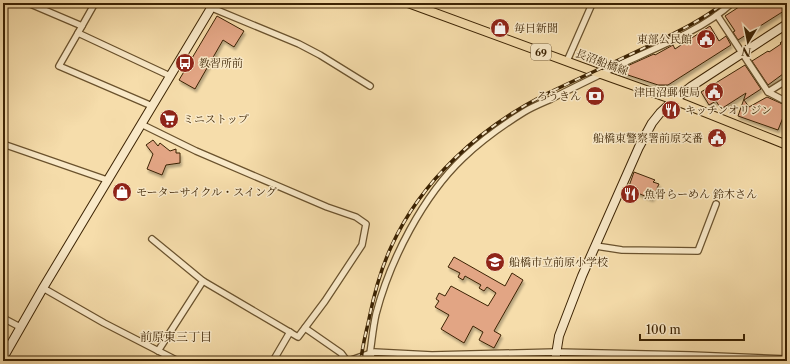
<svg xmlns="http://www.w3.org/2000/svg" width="790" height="364" font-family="'Libre Caslon Text','Noto Serif JP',serif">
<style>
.building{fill:#e2a584;stroke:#3c2303;filter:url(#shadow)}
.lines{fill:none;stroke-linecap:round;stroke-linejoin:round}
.street-casing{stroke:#6a522d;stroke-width:8}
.secondary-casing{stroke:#3c2303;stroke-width:10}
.primary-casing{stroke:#3c2303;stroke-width:10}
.street{stroke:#f9e9c8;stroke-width:5.5}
.secondary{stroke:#f9e9c8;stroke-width:8}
.primary{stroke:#f6ddab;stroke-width:8}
.rail-casing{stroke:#3c2303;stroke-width:3.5}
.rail{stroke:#f9e9c8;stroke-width:2;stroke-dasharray:6;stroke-linecap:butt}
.labels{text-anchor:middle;stroke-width:3;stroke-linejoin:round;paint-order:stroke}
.shield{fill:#f9e9c8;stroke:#755e3e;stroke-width:1}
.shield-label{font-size:10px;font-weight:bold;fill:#3c2303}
.poi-label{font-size:11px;fill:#3c2303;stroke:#f9e9c8;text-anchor:start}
.street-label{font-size:11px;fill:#3c2303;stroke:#f9e9c8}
.neighbourhood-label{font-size:12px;fill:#3c2303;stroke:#f9e9c8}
</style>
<defs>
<filter id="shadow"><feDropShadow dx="1.5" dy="3" stdDeviation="1" flood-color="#0004"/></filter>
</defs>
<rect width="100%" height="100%" fill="#f6ddab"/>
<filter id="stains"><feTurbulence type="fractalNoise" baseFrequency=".005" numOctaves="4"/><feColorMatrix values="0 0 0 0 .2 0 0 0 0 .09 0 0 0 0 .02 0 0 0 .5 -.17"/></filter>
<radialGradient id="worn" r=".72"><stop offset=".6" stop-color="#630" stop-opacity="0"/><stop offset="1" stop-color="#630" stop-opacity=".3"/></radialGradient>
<g class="building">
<path d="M745,3H787V9L738,40L733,32L735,31L725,16Z"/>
<path d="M217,16L244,31L234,47L223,40L195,89L179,80Z"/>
<path d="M710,26L719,41L726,36L731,45L668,85H658L616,71L654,54L655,55L673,45L675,49Z"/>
<path d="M787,38V71L768,85L752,61L768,51L769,52L781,44L780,43Z"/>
<path d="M745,65L761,89L744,100L749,107L767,97L787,106V117L784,115L778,130L738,116L746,93L721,109L716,101L709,105L701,92Z"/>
<path d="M153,140L158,146L160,143L170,151L176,149V153H180V163L166,165L162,175L147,169L153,154L146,145Z"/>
<path d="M634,172L655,180L653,182L659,184L652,199L628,189Z"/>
<path d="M454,257L505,286L512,273L523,280L494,331L501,335L494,348L479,340L483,332L473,326L464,343L441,329L449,315L435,307L439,301L436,299L439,293L445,296L451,286L488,306L496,293L487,287L484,291L479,288L481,285L465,276L463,280L458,277L460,273L448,267Z"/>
</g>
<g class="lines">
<defs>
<g id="street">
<path d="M28,3L82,26"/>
<path d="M95,3L78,33L170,76"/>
<path d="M212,8L299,44L320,55L370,86"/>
<path d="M717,15L768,92L787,102"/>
<path d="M78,33L59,66L152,106"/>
<path d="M567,61L592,4"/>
<path d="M768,92L787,80"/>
<path d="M141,124L196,151L327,207L356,217L366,224L362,245L325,301L298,337L203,281L152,239"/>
<path d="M3,144L107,180"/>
<path d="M596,246L622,250L698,251L716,204"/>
<path d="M43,288L104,323L178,361"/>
<path d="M3,318L20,327"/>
<path d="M305,328L341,353L347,361"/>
<path d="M158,351L203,281"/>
<path d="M371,352L372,361"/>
<path d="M370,353C372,340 373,327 376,314C390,260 423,196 463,158C481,141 503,125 524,112C532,107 542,103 551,99C574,87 598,76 621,64C656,48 704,29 732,3"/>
<path d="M273,361L290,332"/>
<path d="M348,361L374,352L432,355L556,352L691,355L787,359"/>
</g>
<g id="secondary">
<path d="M3,358L43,288L214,3"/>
<path d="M555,361L559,336L582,276L639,147L652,123L660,113L674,100L692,86L787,24"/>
</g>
<path id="primary" d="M408,3L601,74L674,100L787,145"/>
</defs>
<use href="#street" class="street-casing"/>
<use href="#secondary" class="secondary-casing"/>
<use href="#primary" class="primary-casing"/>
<use href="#street" class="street"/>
<use href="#secondary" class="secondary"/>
<use href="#primary" class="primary"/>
<defs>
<path id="rail" d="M361,361C362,347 366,333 369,319C374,294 381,268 392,245C422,180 479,129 542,96C577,79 613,63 648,46C675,33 701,21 724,3"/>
</defs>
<use href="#rail" class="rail-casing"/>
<use href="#rail" class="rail"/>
</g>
<defs>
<symbol id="shop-disc" viewBox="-11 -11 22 22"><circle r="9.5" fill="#8f2418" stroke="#f9e9c8"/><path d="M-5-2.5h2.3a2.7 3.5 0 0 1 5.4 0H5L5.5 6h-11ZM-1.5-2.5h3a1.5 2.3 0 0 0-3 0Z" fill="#fff"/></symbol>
<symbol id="civic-disc" viewBox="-11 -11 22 22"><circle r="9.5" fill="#8f2418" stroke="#f9e9c8"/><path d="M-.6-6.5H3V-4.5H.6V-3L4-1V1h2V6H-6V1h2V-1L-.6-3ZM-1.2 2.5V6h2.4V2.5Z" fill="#fff"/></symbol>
<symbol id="bus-disc" viewBox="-11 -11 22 22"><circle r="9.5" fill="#8f2418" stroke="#f9e9c8"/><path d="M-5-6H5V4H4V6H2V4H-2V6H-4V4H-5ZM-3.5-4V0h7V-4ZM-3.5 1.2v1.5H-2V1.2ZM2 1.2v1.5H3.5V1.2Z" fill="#fff"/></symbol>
<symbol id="bank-disc" viewBox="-11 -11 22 22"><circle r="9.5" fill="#8f2418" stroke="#f9e9c8"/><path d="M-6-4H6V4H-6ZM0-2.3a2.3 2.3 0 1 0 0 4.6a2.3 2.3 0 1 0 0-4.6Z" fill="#fff"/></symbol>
<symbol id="restaurant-disc" viewBox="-11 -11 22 22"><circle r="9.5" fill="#8f2418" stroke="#f9e9c8"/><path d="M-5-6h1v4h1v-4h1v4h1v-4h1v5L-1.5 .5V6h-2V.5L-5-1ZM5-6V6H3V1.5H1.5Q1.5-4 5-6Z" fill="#fff"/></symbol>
<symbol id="supermarket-disc" viewBox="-11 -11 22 22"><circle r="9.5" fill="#8f2418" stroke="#f9e9c8"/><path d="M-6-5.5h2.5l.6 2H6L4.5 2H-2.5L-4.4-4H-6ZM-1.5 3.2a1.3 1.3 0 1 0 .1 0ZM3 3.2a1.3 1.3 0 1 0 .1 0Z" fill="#fff"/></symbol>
<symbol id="school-disc" viewBox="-11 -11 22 22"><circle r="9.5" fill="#8f2418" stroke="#f9e9c8"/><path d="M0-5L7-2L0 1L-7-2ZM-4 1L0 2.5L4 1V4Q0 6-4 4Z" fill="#fff"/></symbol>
</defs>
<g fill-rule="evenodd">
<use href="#shop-disc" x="489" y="17" width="22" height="22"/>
<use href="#civic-disc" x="695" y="28" width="22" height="22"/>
<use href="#bus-disc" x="174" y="52" width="22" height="22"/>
<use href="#civic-disc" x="703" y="81" width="22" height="22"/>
<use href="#bank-disc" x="584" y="85" width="22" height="22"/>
<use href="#restaurant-disc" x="660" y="99" width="22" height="22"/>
<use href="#supermarket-disc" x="158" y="108" width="22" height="22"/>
<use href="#civic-disc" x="706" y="127" width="22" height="22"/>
<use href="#shop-disc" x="111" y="181" width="22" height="22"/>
<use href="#restaurant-disc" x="619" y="183" width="22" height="22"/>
<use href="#school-disc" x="484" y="251" width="22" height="22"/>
</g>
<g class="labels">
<rect class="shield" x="531" y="44" width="20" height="16" rx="3"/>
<g class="shield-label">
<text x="541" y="56">69</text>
</g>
<g class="poi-label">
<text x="514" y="32">毎日新聞</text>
<text x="692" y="43" text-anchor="end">東部公民館</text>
<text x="199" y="67">教習所前</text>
<text x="700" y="96" text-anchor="end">津田沼郵便局</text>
<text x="581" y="100" text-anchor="end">ろうきん</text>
<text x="685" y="114">キッチンオリジン</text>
<text x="183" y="123">ミニストップ</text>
<text x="703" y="142" text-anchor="end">船橋東警察署前原交番</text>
<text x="136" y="196">モーターサイクル・スイング</text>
<text x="644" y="198">魚骨らーめん 鈴木さん</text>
<text x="509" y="266">船橋市立前原小学校</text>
</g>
<g class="street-label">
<text transform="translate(602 62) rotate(20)" y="4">長沼船橋線</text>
</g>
<g class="neighbourhood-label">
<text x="176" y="341">前原東三丁目</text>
</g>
</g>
<rect width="790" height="364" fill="none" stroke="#f6ddab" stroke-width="16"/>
<rect x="4" y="4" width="782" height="356" fill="none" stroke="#3c2303" stroke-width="2"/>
<rect x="8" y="8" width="774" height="348" fill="none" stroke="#3c2303"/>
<g transform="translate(748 42) rotate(190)" stroke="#f9e9c8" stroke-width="3" paint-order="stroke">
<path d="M0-3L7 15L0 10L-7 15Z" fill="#3c2303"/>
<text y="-6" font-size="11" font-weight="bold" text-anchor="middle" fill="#3c2303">N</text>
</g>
<path d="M640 334v6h104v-6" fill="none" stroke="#3c2303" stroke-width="2"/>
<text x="646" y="334" font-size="12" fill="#3c2303" stroke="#f9e9c8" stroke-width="3" paint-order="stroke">100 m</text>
<rect width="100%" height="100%" filter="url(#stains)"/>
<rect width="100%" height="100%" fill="url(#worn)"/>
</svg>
